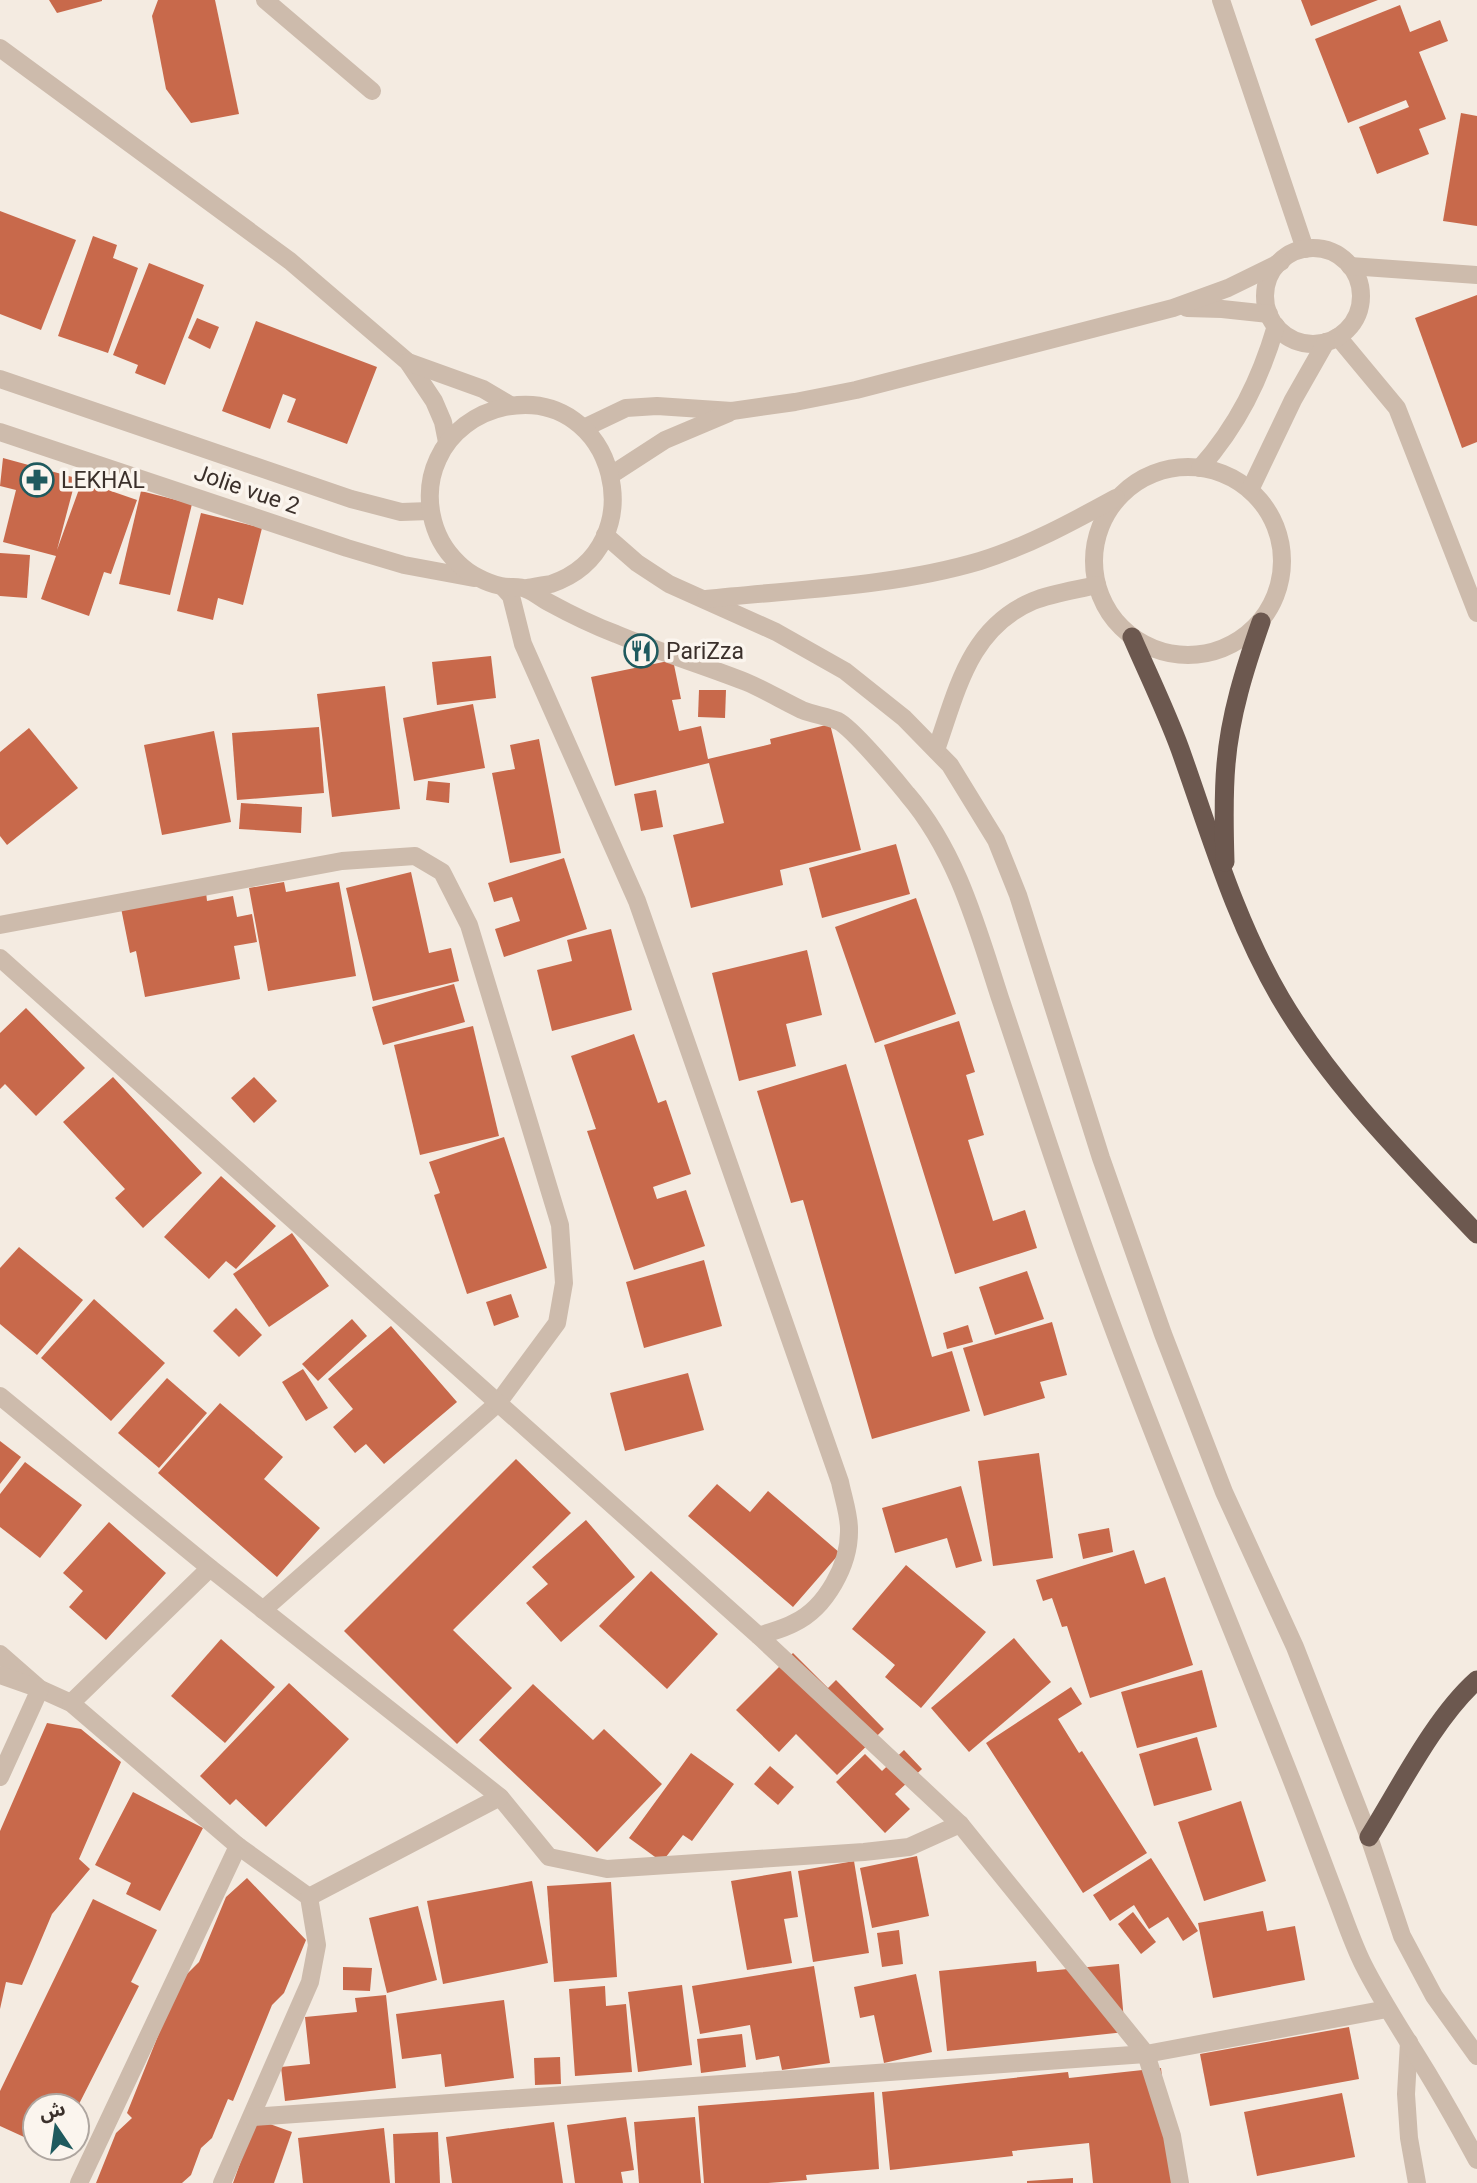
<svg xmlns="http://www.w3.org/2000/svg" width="1477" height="2183" font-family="Roboto,'Noto Sans Arabic',sans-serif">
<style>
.building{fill:#c8694b}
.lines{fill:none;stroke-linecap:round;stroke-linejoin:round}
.service{stroke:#cdbbac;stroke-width:18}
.minor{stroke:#cdbbac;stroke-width:18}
.tertiary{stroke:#cdbbac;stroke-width:18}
.trunk{stroke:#6c584f;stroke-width:19}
.labels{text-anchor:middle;stroke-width:7;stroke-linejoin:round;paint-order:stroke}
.poi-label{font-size:23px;fill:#3b302b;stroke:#fbf5ee;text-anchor:start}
.street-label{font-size:23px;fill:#3b302b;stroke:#fbf5ee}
</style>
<rect width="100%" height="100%" fill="#f4ebe1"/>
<g class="building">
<path d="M49,0H102V1L57,13Z"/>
<path d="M158,0H215L239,114L191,123L166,89L152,16Z"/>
<path d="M1301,0H1378L1311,26Z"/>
<path d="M1400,5L1410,32L1440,20L1448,41L1419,52L1446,119L1419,129L1429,154L1377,174L1359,127L1409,107L1406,100L1348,123L1315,39Z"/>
<path d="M1461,113L1477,116V226L1443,221Z"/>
<path d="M0,211L76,240L41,330L0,314Z"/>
<path d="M93,236L117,245L113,258L138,268L108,353L58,336Z"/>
<path d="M149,263L204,285L165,385L135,373L138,365L113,355Z"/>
<path d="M1477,295V442L1462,448L1415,318Z"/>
<path d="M197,318L219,327L210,349L188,338Z"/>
<path d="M256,321L377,367L347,444L287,422L296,399L283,394L270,429L222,411Z"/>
<path d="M3,458L76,478L57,550L82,481L137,500L111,574L104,572L89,616L41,599L56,556L3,542L16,490L0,486Z"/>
<path d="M141,491L192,504L170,595L119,584Z"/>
<path d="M201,513L262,528L243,605L218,598L213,620L177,611Z"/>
<path d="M0,553L30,555L27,598L0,596Z"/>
<path d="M491,656L496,698L437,705L432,662Z"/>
<path d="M673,660L681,699L672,700L679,731L701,726L708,759L771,744L770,739L830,724L861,850L780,870L783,885L691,908L673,835L724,823L709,763L615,786L591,677Z"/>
<path d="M385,686L400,809L332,817L317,694Z"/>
<path d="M699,690H726L725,718L698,717Z"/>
<path d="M473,704L485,768L414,781L403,718Z"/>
<path d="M319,727L324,793L237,800L232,733Z"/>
<path d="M29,728L78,788L7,845L0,836V752Z"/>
<path d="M214,731L231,822L162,835L144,745Z"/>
<path d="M539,739L561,853L510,863L492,773L515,769L510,745Z"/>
<path d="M428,781L450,783L449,803L426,800Z"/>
<path d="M656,790L663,827L641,831L634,794Z"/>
<path d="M241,803L302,807L301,833L239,829Z"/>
<path d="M896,844L910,894L822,918L809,868Z"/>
<path d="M564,858L587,929L504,957L495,929L520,921L512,897L494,902L488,883Z"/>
<path d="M411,872L429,953L451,948L459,981L373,1001L346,888Z"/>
<path d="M284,882L286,892L339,882L356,976L268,991L249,888Z"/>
<path d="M206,892L207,901L233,896L237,917L252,914L257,942L234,946L240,979L145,997L136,951L130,953L121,908Z"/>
<path d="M916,898L956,1014L875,1043L835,927Z"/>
<path d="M611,929L632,1010L552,1031L537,970L572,961L567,940Z"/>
<path d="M807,950L822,1015L786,1024L796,1066L739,1081L712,973Z"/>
<path d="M454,984L465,1022L383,1045L372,1007Z"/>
<path d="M26,1008L85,1068L36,1116L5,1084L0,1089V1033Z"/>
<path d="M959,1021L975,1072L966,1075L984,1135L968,1140L993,1221L1025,1210L1037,1248L955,1274L884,1045Z"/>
<path d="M473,1026L499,1136L420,1155L394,1045Z"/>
<path d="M634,1034L658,1103L666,1100L691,1174L653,1187L657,1199L686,1190L705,1246L634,1270L587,1131L596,1129L571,1056Z"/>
<path d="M846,1064L932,1357L952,1351L970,1411L872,1439L803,1200L791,1203L757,1091Z"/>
<path d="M113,1077L202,1173L143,1228L115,1198L125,1189L63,1122Z"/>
<path d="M254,1077L277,1101L254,1123L231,1098Z"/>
<path d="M504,1137L547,1268L467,1294L434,1195L440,1193L429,1162Z"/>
<path d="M221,1176L276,1226L236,1269L226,1261L209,1279L164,1237Z"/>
<path d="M292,1233L329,1286L269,1327L233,1274Z"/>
<path d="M19,1247L83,1300L37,1355L0,1324V1268Z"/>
<path d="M704,1260L722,1326L644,1348L626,1282Z"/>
<path d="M1027,1271L1044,1319L995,1335L979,1287Z"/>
<path d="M511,1294L519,1317L494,1326L486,1302Z"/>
<path d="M94,1299L165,1363L111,1421L41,1358Z"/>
<path d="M236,1308L262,1335L239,1357L213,1331Z"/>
<path d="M352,1319L367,1336L318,1381L302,1364Z"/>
<path d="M1052,1322L1067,1375L1040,1382L1045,1398L984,1416L963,1348Z"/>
<path d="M968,1325L973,1342L947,1349L943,1333Z"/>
<path d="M391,1326L457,1402L384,1464L366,1444L355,1453L333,1427L353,1409L328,1379Z"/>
<path d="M303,1369L328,1408L306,1421L282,1382Z"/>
<path d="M688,1373L704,1430L625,1451L610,1393Z"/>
<path d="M167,1378L207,1413L159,1468L118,1433Z"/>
<path d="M220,1403L283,1457L264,1479L320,1528L277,1577L158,1473Z"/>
<path d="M0,1441L21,1457L0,1484Z"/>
<path d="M1039,1453L1053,1558L993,1566L978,1461Z"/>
<path d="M516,1459L571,1513L453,1630L512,1688L457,1744L344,1631Z"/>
<path d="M25,1462L82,1505L40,1558L0,1527V1494Z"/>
<path d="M717,1484L750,1512L768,1491L840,1553L793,1607L688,1516Z"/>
<path d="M961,1486L982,1561L956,1568L947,1538L895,1553L882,1508Z"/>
<path d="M586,1520L635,1577L561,1642L526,1603L548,1584L532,1567Z"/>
<path d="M109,1522L166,1573L106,1640L69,1607L83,1591L63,1573Z"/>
<path d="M1109,1528L1113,1552L1083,1559L1078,1534Z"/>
<path d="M1134,1550L1145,1584L1165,1577L1193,1665L1090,1698L1067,1626L1062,1627L1052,1598L1043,1601L1036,1580Z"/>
<path d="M906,1565L986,1632L921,1708L885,1677L895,1665L852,1629Z"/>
<path d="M651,1571L718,1634L667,1689L599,1626Z"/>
<path d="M1014,1638L1051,1682L969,1752L931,1708Z"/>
<path d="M221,1639L275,1687L225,1743L171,1696Z"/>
<path d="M793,1653L828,1688L836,1680L884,1729L837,1775L796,1734L779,1752L736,1710Z"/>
<path d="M1202,1670L1217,1727L1137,1748L1121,1692Z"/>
<path d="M289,1683L349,1739L266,1827L236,1799L230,1805L200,1776Z"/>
<path d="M533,1684L593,1740L604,1729L662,1784L597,1852L479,1740Z"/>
<path d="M1071,1687L1082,1704L1058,1719L1079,1753L1082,1751L1147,1853L1083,1893L986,1743Z"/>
<path d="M47,1723L81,1729L121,1762L79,1859L90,1869L52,1914L22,1985L6,1982L0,2009V1831Z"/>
<path d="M1197,1737L1212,1790L1154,1806L1139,1754Z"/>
<path d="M904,1750L922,1769L895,1794L910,1809L885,1833L836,1782L865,1754L882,1771Z"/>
<path d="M691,1753L734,1784L692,1841L683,1835L662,1862L629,1838Z"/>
<path d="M770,1766L794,1787L778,1805L754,1784Z"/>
<path d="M133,1792L203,1828L160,1911L126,1894L131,1883L95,1865Z"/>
<path d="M1241,1801L1266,1881L1204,1901L1178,1822Z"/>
<path d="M917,1856L929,1916L872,1928L860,1868Z"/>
<path d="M1151,1858L1198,1931L1183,1941L1168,1917L1149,1929L1134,1905L1110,1921L1093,1895Z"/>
<path d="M854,1861L869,1953L813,1962L798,1871Z"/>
<path d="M791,1871L798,1917L784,1919L792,1963L747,1970L731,1881Z"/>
<path d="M247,1878L306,1940L284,1993L272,2005L233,2101L228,2099L212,2138L201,2148L191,2175L182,2183H96L116,2133L132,2118L127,2113L180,1981L199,1962L226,1897Z"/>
<path d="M532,1881L548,1963L443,1984L427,1901Z"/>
<path d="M611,1882L617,1977L554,1982L547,1886Z"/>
<path d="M93,1899L157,1930L131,1982L139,1986L78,2106H35V2142L0,2126V2091Z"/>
<path d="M418,1906L437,1980L387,1993L369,1918Z"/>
<path d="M1263,1911L1267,1931L1295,1926L1305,1980L1213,1998L1198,1923Z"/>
<path d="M1133,1912L1156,1942L1141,1954L1118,1924Z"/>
<path d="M899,1930L903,1964L882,1967L877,1933Z"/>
<path d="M1036,1961L1037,1972L1119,1964L1125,2032L947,2051L939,1971Z"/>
<path d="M814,1966L830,2063L782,2070L779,2056L756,2060L750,2025L700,2034L692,1986Z"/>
<path d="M343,1967L372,1968L370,1991L343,1990Z"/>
<path d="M916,1974L932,2052L884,2063L874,2015L860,2018L854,1987Z"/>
<path d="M682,1985L692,2065L638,2072L628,1992Z"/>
<path d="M605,1986L606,2006L626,2004L632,2072L575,2076L569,1989Z"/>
<path d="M386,1995L396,2088L285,2101L281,2067L310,2064L305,2017L357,2012L355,1998Z"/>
<path d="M504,2000L514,2078L445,2087L441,2054L402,2059L396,2014Z"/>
<path d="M1349,2027L1359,2079L1210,2106L1200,2054Z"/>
<path d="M742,2034L746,2067L701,2073L697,2039Z"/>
<path d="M560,2057L561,2084L535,2085L534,2058Z"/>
<path d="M1161,2068L1174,2183H1093L1089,2143L1012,2151L1013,2156L890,2170L882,2092L1068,2072L1069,2078Z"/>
<path d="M874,2092L879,2169L806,2175L807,2180L768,2183H704L698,2106Z"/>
<path d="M1342,2093L1355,2157L1257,2176L1244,2112Z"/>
<path d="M626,2117L634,2170L621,2172L623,2183H575L567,2125Z"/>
<path d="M695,2117L701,2183H639L634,2122Z"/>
<path d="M256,2119L292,2132L274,2183H233Z"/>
<path d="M554,2122L563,2183H452L446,2137Z"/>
<path d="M384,2128L390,2183H303L298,2138Z"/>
<path d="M438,2132L440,2183H395L393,2134Z"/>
<path d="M1073,2178V2183H1027V2181Z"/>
</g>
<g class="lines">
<path class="service" d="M265,0L372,91"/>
<g class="minor">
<path d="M1221,0L1305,249"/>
<path d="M0,48L290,261L408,362L434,401L443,422L447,442"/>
<path d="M1338,337L1397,408L1477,613"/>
<path d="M408,362L483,389L510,405"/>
<path d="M503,587L511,596L523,644L637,901L840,1482C843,1497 849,1514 849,1529C850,1564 826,1608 794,1623C783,1629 770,1632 759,1636"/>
<path d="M0,925L342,861L415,856L442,872L469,925L560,1225L564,1283L557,1323L498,1403L263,1610"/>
<path d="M0,958L759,1636L960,1824L1146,2054L1172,2136L1180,2183"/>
<path d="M0,1396L210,1568L500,1797L549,1857L607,1869L864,1852L909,1847L960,1824"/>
<path d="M0,1654L40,1689L71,1703L238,1846L309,1897L317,1945L310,1982L222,2183"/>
<path d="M0,1675L40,1689L0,1777"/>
<path d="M71,1703L210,1568"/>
<path d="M309,1897L500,1797"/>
<path d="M1409,2042L1406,2094L1409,2138L1417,2183"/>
<path d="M252,2117L1146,2054L1387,2009"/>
<path d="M79,2183L238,1846"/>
</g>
<g class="tertiary">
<circle cx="1313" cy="296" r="48"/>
<path d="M1350,266L1477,275"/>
<path d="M1187,308L1222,309L1269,314"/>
<path d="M0,379L351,499L401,512L430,511"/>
<path d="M584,428L626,408L657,406L732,411L795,402L856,390L1173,308L1228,288L1281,262"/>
<path d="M0,432L347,548L404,565L474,578"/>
<circle cx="1188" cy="561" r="94"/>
<path d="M1200,468C1238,425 1260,380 1276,326"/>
<path d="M611,475L665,440L729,413"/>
<path d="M1250,490L1293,400L1326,342"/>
<path d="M605,535L637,563L669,584L776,632L845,671L904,718L950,765L996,840L1018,895L1101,1158L1163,1334L1224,1492L1295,1647L1369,1837L1402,1936L1434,1996L1477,2056"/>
<path d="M526,588C527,588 549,584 551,584C657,548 616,385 505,407C476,413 450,432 438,459C422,493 430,537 458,563C469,574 486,583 501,586C510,588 519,586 526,589C534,592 541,598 548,602C570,614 592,625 616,634C659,652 703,665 746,682C765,690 783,701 802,710C814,715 827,716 838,721C852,728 895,779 907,794C957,852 977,927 1000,998C1031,1090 1060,1182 1093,1273C1151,1434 1218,1593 1281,1753C1300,1800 1317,1847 1335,1894C1344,1917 1352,1942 1363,1964C1378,1994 1396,2022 1414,2051C1436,2086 1457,2123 1477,2160"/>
<path d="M706,599C797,589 892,587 980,561C1028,546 1072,522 1116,498"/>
<path d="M936,750C957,691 969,628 1033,601C1053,593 1076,590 1097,585"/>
</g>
<g class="trunk">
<path d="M1132,637C1148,674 1166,711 1180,749C1210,833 1235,921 1281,999C1333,1087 1407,1160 1477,1234"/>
<path d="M1225,862C1224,829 1223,797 1226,764C1230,715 1245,668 1261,622"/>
<path d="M1369,1837C1399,1789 1435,1717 1477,1680"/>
</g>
</g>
<defs>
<symbol id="pharmacy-ring" viewBox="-11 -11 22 22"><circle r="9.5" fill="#fbf5ee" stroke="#1f5a5e" stroke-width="1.5"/><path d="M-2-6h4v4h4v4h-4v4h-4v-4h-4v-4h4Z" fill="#1f5a5e"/></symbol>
<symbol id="restaurant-ring" viewBox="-11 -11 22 22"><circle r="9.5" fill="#fbf5ee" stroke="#1f5a5e" stroke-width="1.5"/><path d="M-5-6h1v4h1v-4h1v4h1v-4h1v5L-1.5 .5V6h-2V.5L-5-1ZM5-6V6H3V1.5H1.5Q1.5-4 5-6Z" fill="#1f5a5e"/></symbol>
</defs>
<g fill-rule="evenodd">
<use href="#pharmacy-ring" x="18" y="461" width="38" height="38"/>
<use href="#restaurant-ring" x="622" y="632" width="38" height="38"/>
</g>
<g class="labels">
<g class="poi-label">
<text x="61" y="488">LEKHAL</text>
<text x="666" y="659">PariZza</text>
</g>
<g class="street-label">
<text transform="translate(247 489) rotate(19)" y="8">Jolie vue 2</text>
</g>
</g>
<g transform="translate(56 2127) rotate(347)"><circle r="33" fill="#fbf5ee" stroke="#aea6a0" stroke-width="2"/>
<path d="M0-5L12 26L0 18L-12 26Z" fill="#1f5a5e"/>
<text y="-10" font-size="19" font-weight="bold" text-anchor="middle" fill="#3b302b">ش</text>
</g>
</svg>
